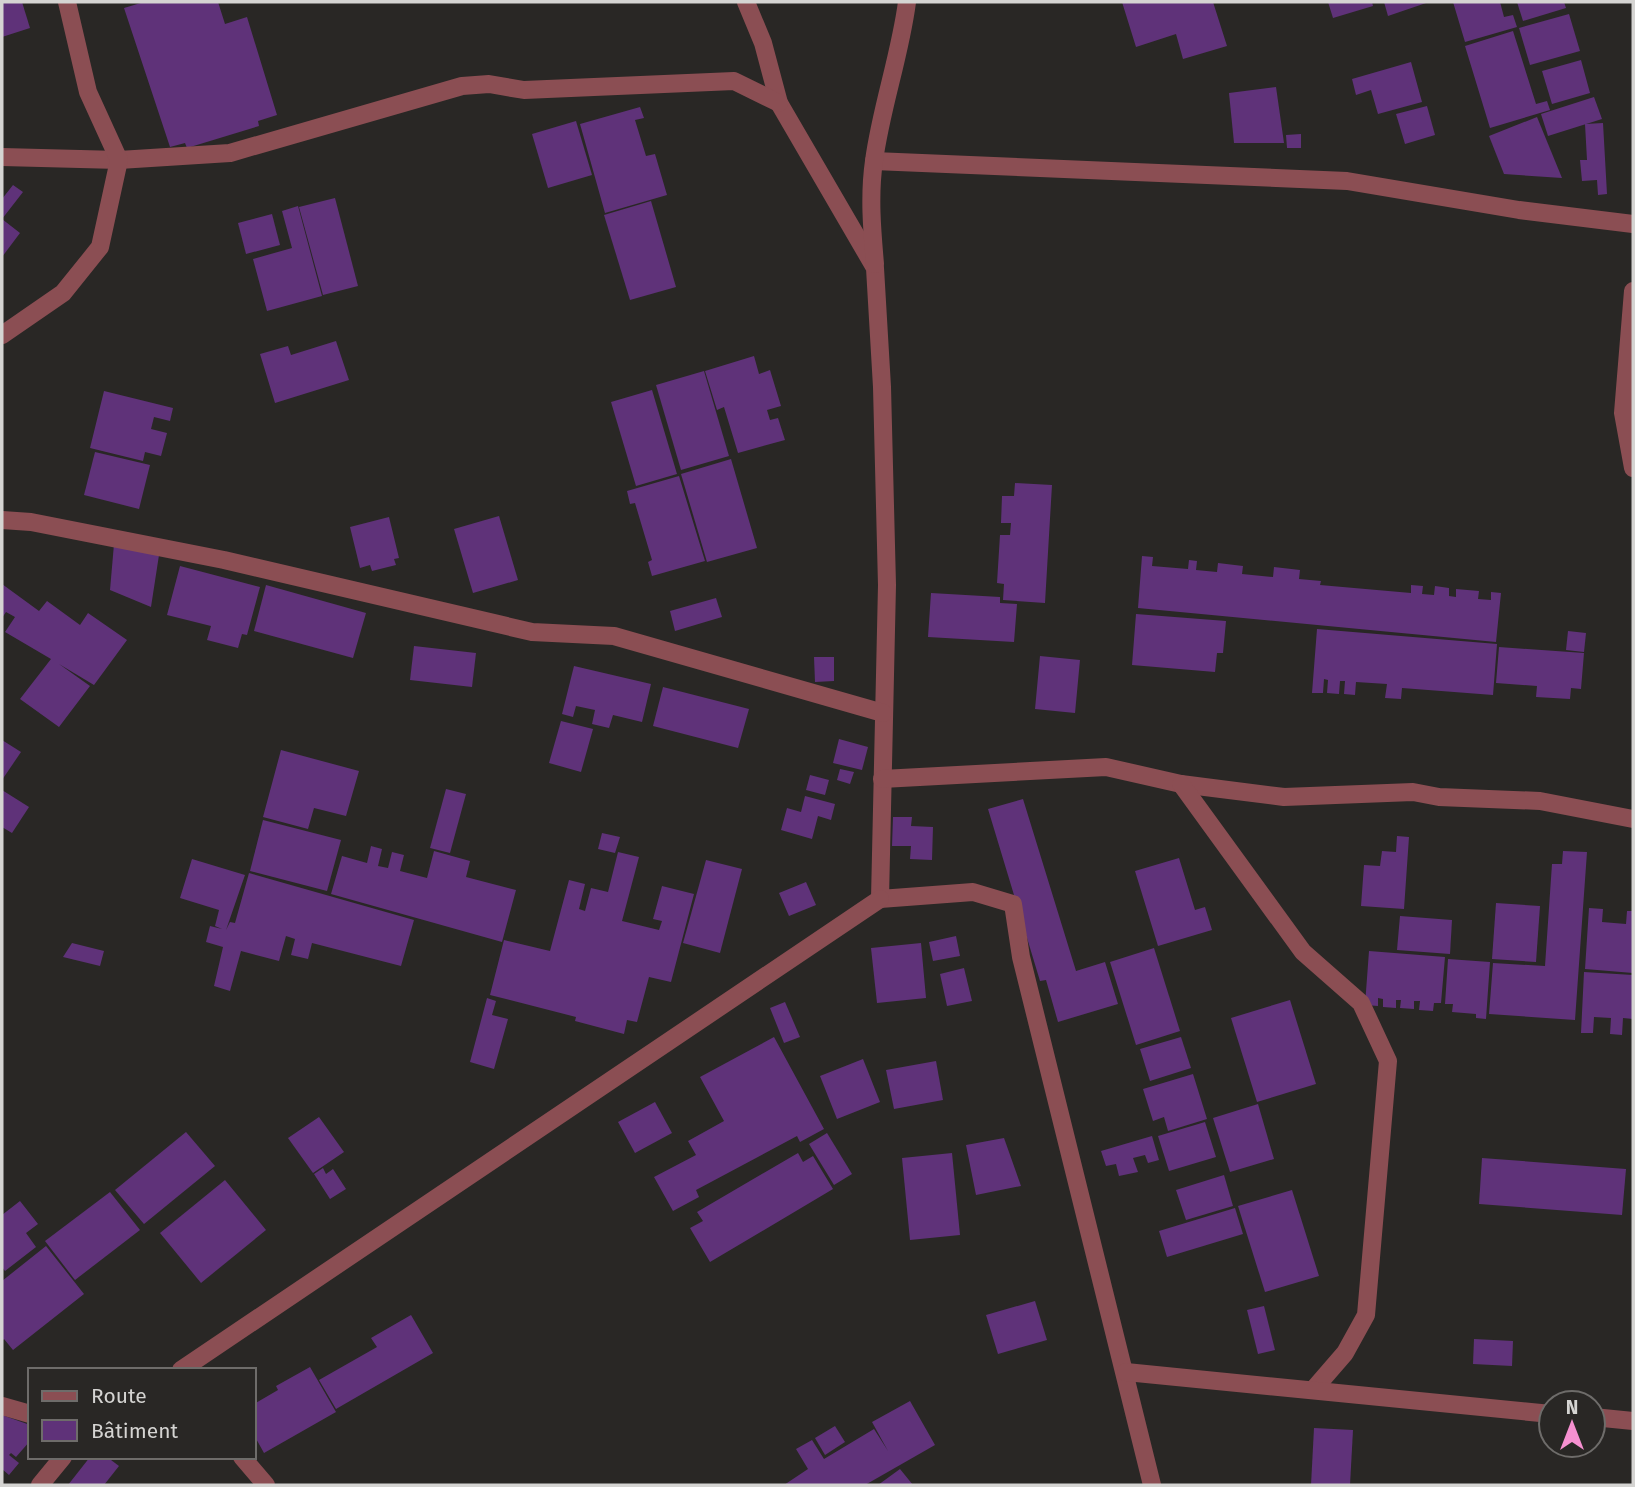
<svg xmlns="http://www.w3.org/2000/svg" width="1635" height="1487" font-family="'Fira Sans',sans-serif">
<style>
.building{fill:#5f3279}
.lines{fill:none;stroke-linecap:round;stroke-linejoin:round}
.minor{stroke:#8b4e53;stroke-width:18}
</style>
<rect width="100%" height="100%" fill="#292725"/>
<g class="building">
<path d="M2,2H22L30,28L2,37Z"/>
<path d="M144,2H218L225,24L247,17L277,115L258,121L259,126L187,148L185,143L170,147L124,8Z"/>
<path d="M1122,2H1213L1227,46L1183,59L1176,34L1136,47Z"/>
<path d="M1328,2H1372L1373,6L1333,18Z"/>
<path d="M1384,2H1429L1388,16Z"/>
<path d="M1453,2H1500L1504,17L1513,15L1517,27L1465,42Z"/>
<path d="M1517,2H1564L1566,8L1523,21Z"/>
<path d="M1569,14L1580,51L1530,65L1519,28Z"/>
<path d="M1513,31L1536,104L1547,101L1550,110L1490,128L1465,46Z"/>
<path d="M1581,60L1590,93L1552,104L1542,71Z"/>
<path d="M1411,62L1422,102L1378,114L1371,90L1356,95L1352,79Z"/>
<path d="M1276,87L1284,143H1234L1229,93Z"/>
<path d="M1594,97L1602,119L1548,136L1541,114Z"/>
<path d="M1427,106L1435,135L1405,144L1396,114Z"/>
<path d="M640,107L644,118L635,120L646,156L655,154L667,195L605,213L580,124Z"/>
<path d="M1537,117L1562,178L1504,174L1489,136Z"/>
<path d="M576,121L592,175L548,188L532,134Z"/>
<path d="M1603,123L1607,194L1598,195L1597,180L1582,181L1580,160H1587L1585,124Z"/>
<path d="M1301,134V148H1287L1286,135Z"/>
<path d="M13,185L23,192L2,219L20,233L2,257V199Z"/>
<path d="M335,198L358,286L323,295L299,207Z"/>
<path d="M651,201L676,287L630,300L604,215Z"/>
<path d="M298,206L322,296L267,311L253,259L292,248L282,211Z"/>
<path d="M272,214L280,245L246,254L238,223Z"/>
<path d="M336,341L349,380L275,403L260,354L288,346L291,355Z"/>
<path d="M754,356L759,374L770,370L781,406L767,410L770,420L778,418L785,440L738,453L724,407L717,410L705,371Z"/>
<path d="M704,371L729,456L681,470L656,385Z"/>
<path d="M652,390L677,474L636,486L611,402Z"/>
<path d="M104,391L173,408L170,421L154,417L151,429L167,433L161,456L145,452L143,461L90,448Z"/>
<path d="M95,452L150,465L139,509L84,495Z"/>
<path d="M731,459L757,548L707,562L681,474Z"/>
<path d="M679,476L705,561L652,576L648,562L652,560L635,503L630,504L627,491Z"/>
<path d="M1015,483L1052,485L1045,603L1003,600L1004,584L997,583L1000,535H1010L1011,523H1001L1002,496H1014Z"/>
<path d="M499,516L518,580L473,593L454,529Z"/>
<path d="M389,517L399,558L394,559L396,565L372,571L370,565L360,568L350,527Z"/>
<path d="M114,544L159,555L151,607L110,590Z"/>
<path d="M1142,556L1153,557L1152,566L1188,569L1189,560L1197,561L1196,570L1217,572L1218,563L1243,566L1242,574L1273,577L1274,567L1300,570L1299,579L1321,581L1320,585L1411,593V585L1423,586L1422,594L1434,595L1435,586L1449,588V596L1456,597V589L1479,591L1478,599L1491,600V592L1501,593L1496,642L1138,608Z"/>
<path d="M180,566L260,587L247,635L242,634L238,648L207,640L211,626L167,615Z"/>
<path d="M2,584L39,611L47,601L80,625L88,613L127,640L94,685L59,664L90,686L59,727L20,699L51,659L5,632L15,617L6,612L2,618Z"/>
<path d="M266,585L366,613L353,658L254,631Z"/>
<path d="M931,593L1000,597V603L1017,604L1014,642L928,637Z"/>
<path d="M716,598L722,617L675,631L670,611Z"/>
<path d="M1136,614L1226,621L1223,653H1217L1215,672L1132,665Z"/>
<path d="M1317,629L1497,644L1493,695L1402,688L1401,699L1385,698L1387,684L1356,682L1355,695L1344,694L1345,681H1340L1339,694L1327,693L1328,680L1324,679L1323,693H1312Z"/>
<path d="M1568,631L1586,633L1584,652L1566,650Z"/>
<path d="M414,646L476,653L472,687L410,680Z"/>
<path d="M1499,647L1584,653L1581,689L1571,688L1570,699L1536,697L1537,686L1496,683Z"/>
<path d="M1040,656L1080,660L1075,713L1035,709Z"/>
<path d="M814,657H834V681L815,682Z"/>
<path d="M574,666L651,684L642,722L613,715L609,728L592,724L595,710L576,706L573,717L562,714Z"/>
<path d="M663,687L749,709L738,748L653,726Z"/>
<path d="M561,721L593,729L581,772L549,763Z"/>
<path d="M839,739L868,747L862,770L833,763Z"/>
<path d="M2,740L21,752L2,780Z"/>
<path d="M281,750L359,771L346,816L314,808L308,829L263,817Z"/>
<path d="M840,769L854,772L850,784L837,780Z"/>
<path d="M810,775L829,780L825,795L806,790Z"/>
<path d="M446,789L466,794L450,853L430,848Z"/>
<path d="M2,790L29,807L12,833L2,827Z"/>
<path d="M805,796L835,804L831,820L818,816L812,839L781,830L787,808L801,812Z"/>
<path d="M1023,799L1076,971L1105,962L1118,1004L1058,1022L1046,980L1040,981L988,809Z"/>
<path d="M893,817H912L911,826L933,827L932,860L910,859L911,846H892Z"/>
<path d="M263,820L341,840L327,891L250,871Z"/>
<path d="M602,833L620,837L615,853L598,849Z"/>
<path d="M1397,836L1409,837L1404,909L1361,906L1364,865L1380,866L1382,851L1396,852Z"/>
<path d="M371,846L382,849L378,866L388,868L392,852L404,855L400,871L427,878L434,851L470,861L466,877L516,890L502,942L331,894L342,856L367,863Z"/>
<path d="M1563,851L1587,852L1575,1020L1489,1014L1493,963L1545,966L1552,864H1562Z"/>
<path d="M618,852L639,857L622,921L659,930L662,921L653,919L662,886L694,894L671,982L649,977L637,1022L627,1020L624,1034L575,1021L576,1017L490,995L504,940L550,951L569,880L585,884L579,909L585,911L591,888L608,892Z"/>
<path d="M1179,858L1195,910L1205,907L1212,930L1158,946L1135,871Z"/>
<path d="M192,859L245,875L226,930L230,922L235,923L249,873L414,920L401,966L312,943L308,959L291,955L295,939L286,936L279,961L241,951L230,991L214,986L223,947L206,942L210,926L222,929L215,926L219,910L180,898Z"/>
<path d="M706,860L742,869L720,953L683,943Z"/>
<path d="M806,882L816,905L789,916L779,893Z"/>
<path d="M1496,903L1540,906L1536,962L1492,959Z"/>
<path d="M1589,908L1603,909L1602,922L1626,924L1627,911H1633V973L1585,969Z"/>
<path d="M1400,916L1452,920L1450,954L1397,950Z"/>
<path d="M956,936L960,956L933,961L929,942Z"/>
<path d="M72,943L104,951L100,966L63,957Z"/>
<path d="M921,943L926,998L877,1003L871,948Z"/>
<path d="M1154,948L1180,1031L1136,1045L1110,962Z"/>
<path d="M1369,951L1445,957L1441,1003H1434L1433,1011L1419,1010L1420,1001H1414V1009L1400,1008L1401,1000H1396V1008L1383,1007V999L1378,998V1006L1365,1005Z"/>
<path d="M1448,959L1490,962L1486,1019L1476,1018V1014L1452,1012L1453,1004H1445Z"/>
<path d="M964,968L972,1001L947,1006L940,974Z"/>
<path d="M1584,972L1633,975V1019L1623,1018L1622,1035L1610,1034L1611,1018L1594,1017L1593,1033H1581Z"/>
<path d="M487,998L496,1001L492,1015L508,1019L494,1069L470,1062Z"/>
<path d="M1290,1000L1316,1084L1257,1102L1231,1018Z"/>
<path d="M785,1002L800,1037L784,1043L770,1008Z"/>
<path d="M774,1037L824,1129L800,1142L797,1136L696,1190L699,1197L673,1211L654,1177L696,1155L688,1141L724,1121L700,1077Z"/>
<path d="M1181,1037L1191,1068L1150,1081L1140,1049Z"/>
<path d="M863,1059L880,1102L837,1119L820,1076Z"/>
<path d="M936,1061L943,1100L894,1109L886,1070Z"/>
<path d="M1193,1074L1207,1119L1168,1131L1164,1117L1153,1121L1143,1089Z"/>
<path d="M655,1102L672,1133L635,1153L618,1122Z"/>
<path d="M1258,1104L1274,1159L1230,1172L1213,1118Z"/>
<path d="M319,1117L344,1152L313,1173L288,1138Z"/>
<path d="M1205,1122L1216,1157L1169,1171L1158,1136Z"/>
<path d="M186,1132L215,1166L144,1224L115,1190Z"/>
<path d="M827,1133L852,1174L834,1185L809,1144Z"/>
<path d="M1152,1136L1159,1160L1148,1163L1145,1155L1133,1158L1138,1172L1119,1176L1116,1164L1106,1166L1101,1151Z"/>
<path d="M1004,1138L1021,1186L976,1195L966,1145Z"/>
<path d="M798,1153L803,1162L813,1156L833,1189L710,1262L690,1228L703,1221L697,1212Z"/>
<path d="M952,1153L960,1235L910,1240L902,1158Z"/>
<path d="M1482,1158L1626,1169L1622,1215L1479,1204Z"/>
<path d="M323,1168L326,1174L333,1169L346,1189L330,1199L314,1174Z"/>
<path d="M1224,1175L1233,1206L1186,1220L1176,1190Z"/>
<path d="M225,1180L266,1230L201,1283L160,1233Z"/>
<path d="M1292,1190L1319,1276L1265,1292L1238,1206Z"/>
<path d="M110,1192L140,1230L75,1280L45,1241Z"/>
<path d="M20,1201L38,1224L26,1233L36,1247L5,1271L2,1267V1215Z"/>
<path d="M1235,1208L1243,1234L1167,1257L1159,1231Z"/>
<path d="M46,1246L84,1294L13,1350L4,1339L2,1341V1281Z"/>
<path d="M1035,1301L1047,1340L998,1354L986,1315Z"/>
<path d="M1264,1306L1275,1350L1258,1354L1247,1310Z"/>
<path d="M411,1315L433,1353L336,1409L319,1380L377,1347L371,1338Z"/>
<path d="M1474,1339L1513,1341L1512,1366L1473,1364Z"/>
<path d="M310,1367L336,1412L264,1453L254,1435V1404L278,1390L276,1386Z"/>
<path d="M910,1401L935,1445L865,1485H784L808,1469L796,1449L812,1440L824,1459L874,1429L888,1451L872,1422Z"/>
<path d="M2,1415L30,1425V1441L16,1457L11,1453L9,1455L19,1463L9,1475L2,1469Z"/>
<path d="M835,1426L845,1442L825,1455L815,1438Z"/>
<path d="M1314,1428L1353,1430L1350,1485H1311Z"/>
<path d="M90,1457H107L119,1466L104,1485H68Z"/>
<path d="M900,1469L913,1485H878Z"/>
</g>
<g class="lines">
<g class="minor">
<path d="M746,2L763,43L779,103L875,268L882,387L887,585L880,899L973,892L1013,904L1021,957L1152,1485"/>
<path d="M2,157L119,160L230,153L462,86L489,84L524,90L734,81L779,103"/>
<path d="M874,161L1347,181L1519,210L1633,224"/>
<path d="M875,264C872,230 869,195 874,161C881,108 900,56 907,2"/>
<path d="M1633,291L1623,413L1633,468"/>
<path d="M2,335L63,293L100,247L119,160L88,92L67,2"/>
<path d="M2,520L31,522L224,560L532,632L614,636L883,713"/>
<path d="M882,779L1106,767L1181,784L1284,797L1413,792L1439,797L1540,801L1633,819"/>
<path d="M1181,784L1303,952L1361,1003L1388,1061L1366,1315L1345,1353L1313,1390"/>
<path d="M181,1370L880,899"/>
<path d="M1126,1372L1551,1414"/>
<path d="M2,1406L30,1414"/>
<path d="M1593,1417L1633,1421"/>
<path d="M242,1457L266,1485"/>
<path d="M40,1485L63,1457"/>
</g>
</g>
<rect width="1635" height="1487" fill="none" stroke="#d5d4d2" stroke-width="7"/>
<rect x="28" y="1368" width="228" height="91" fill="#292725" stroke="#6e6c6a" stroke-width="2"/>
<rect x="42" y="1391" width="35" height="10" fill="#8b4e53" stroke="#6e6c6a" stroke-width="2"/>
<text x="91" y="1403" font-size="21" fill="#d5d4d2">Route</text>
<rect x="42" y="1420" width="35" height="21" fill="#5f3279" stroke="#6e6c6a" stroke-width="2"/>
<text x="91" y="1438" font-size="21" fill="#d5d4d2">Bâtiment</text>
<g transform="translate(1572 1424)"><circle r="33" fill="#292725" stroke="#6e6c6a" stroke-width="2"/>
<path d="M0-5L12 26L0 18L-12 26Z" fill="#f690d0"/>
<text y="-10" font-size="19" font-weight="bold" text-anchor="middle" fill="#d5d4d2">N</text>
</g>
</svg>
